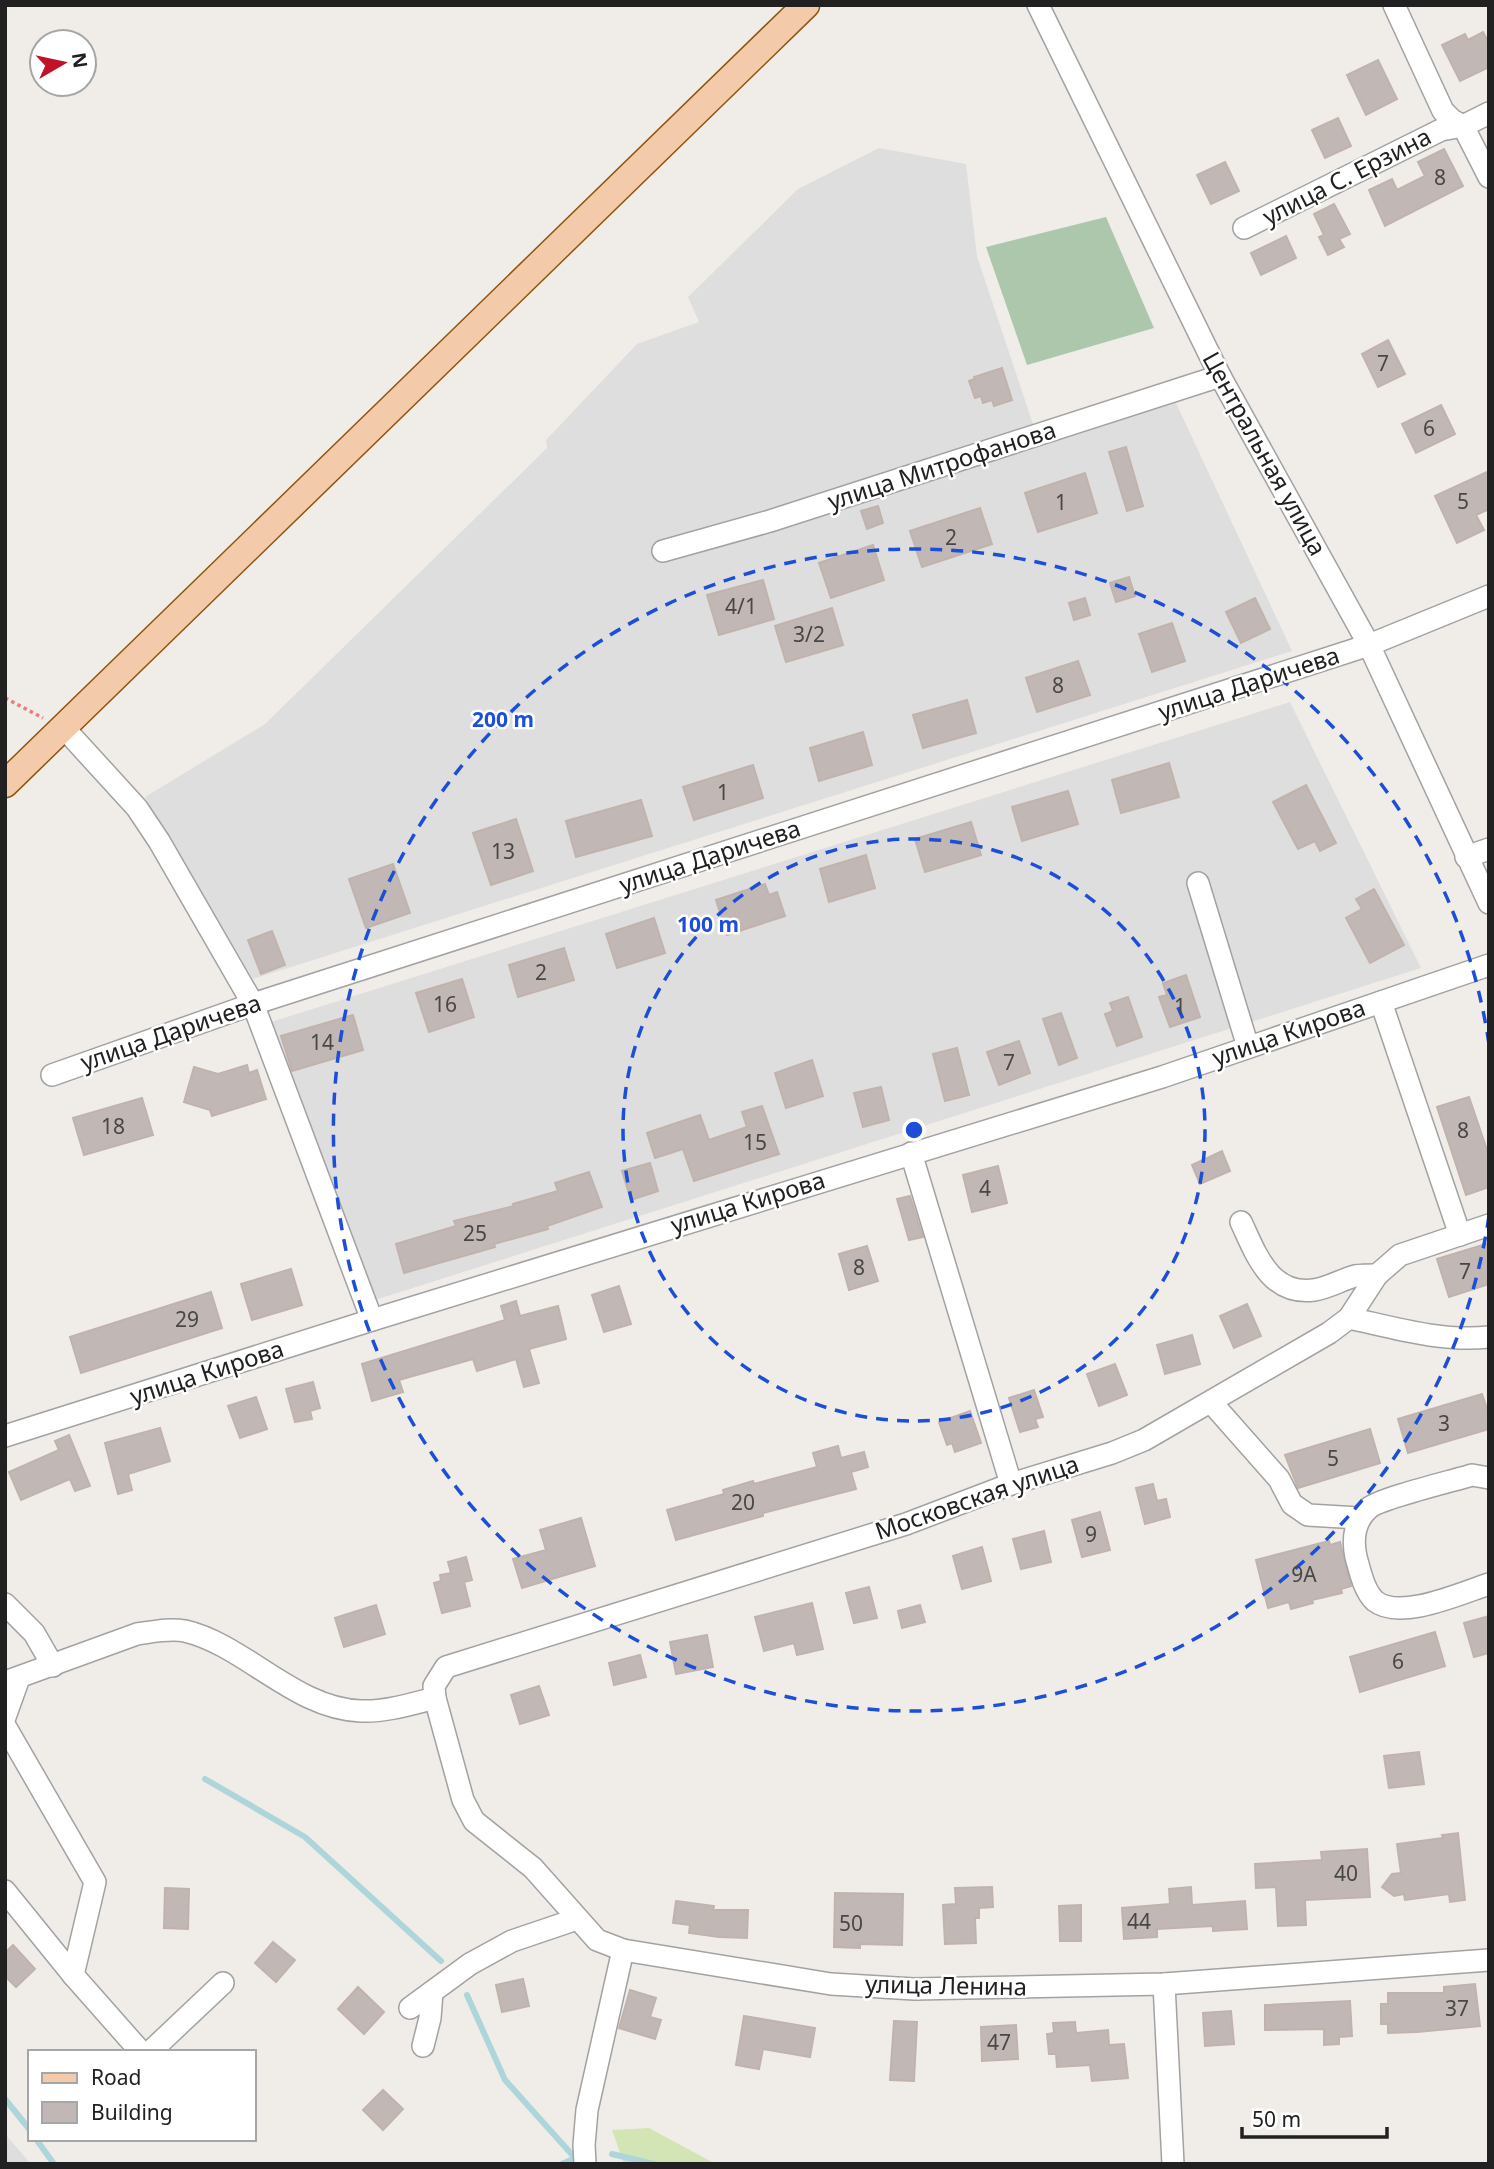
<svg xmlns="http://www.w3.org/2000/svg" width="1494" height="2169" font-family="'Noto Sans',sans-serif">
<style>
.residential{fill:#dfdede}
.grass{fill:#d3e5b4}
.cemetery{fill:#acc7ac}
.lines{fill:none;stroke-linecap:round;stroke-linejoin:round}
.stream{stroke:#add5da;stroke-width:6}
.building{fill:#c1b8b5;stroke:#c1b3ac;stroke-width:2}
.minor-casing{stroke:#a2a2a2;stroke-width:24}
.major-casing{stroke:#91540d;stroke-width:29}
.path{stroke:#ee7c7f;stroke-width:3.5;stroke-dasharray:3.5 3.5;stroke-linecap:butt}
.minor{stroke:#fff;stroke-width:21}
.major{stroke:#f4cbaa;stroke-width:26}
.ring{fill:none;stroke:#1d4ed8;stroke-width:3.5;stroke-dasharray:12 9}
.labels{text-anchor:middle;stroke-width:5;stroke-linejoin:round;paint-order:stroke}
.number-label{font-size:21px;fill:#494746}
.street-label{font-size:24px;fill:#212121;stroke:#fff}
.centre{fill:#1d4ed8;stroke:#fff;stroke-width:3.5}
.ring-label{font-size:21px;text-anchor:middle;font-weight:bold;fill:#1d4ed8;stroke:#fff;stroke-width:5;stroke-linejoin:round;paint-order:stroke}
</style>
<rect width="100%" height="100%" fill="#f0ede9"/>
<g class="residential">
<path d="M879,148L966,164L977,256L1040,445L1176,403L1292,651L253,979L145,797L265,724L547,448L546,440L637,344L699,322L688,297L798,189Z"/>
<path d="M1290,702L1421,968L375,1300L271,1022Z"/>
<path d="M5,2134L31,2164H5Z"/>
</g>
<path class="grass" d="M649,2128L712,2162L714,2164H624L612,2130Z"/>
<path class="cemetery" d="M1106,217L1154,328L1027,365L986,247Z"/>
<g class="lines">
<g class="stream">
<path d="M205,1779L305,1837L441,1961"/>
<path d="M467,1995L505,2080L575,2158L562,2164"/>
<path d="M5,2099L30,2130"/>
<path d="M36,2139L54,2164"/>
<path d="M612,2154L654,2164"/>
</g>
</g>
<g class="building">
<path d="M1483,32L1489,43V67L1460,81L1442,45L1465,34L1468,40Z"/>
<path d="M1378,60L1397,99L1366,115L1347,75Z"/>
<path d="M1338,118L1351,146L1325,158L1312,130Z"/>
<path d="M1444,149L1463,186L1385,226L1369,190L1392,179L1397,190L1425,176L1418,162Z"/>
<path d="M1225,162L1239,191L1211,204L1197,175Z"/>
<path d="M1334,204L1350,234L1339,239L1344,247L1328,255L1319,237L1324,235L1314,214Z"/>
<path d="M1286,236L1296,258L1261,275L1251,253Z"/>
<path d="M1388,340L1405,374L1378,387L1362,354Z"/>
<path d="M1002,368L1012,400L994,406L992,400L983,403L981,396L975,398L969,381L975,379L974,377Z"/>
<path d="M1441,405L1455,434L1416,453L1402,424Z"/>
<path d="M1126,447L1143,506L1127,511L1109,452Z"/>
<path d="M1489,471V509L1476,515L1484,530L1457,543L1435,496Z"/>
<path d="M1085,473L1097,513L1038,532L1025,493Z"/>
<path d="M878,506L883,523L867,529L861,511Z"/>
<path d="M980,508L992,544L922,567L910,531Z"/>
<path d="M873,545L884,580L831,598L819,563Z"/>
<path d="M1129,577L1135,596L1116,602L1110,583Z"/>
<path d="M763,580L774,619L719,635L707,595Z"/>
<path d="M1085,598L1090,615L1074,620L1069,603Z"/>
<path d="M1255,598L1270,629L1241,643L1226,612Z"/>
<path d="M832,608L843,645L786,662L775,626Z"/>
<path d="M1172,623L1185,661L1152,672L1139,634Z"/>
<path d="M1078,661L1090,695L1037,712L1026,678Z"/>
<path d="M967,700L976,733L923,748L913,715Z"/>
<path d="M863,732L872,765L819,781L810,748Z"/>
<path d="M1169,763L1179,797L1121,813L1112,780Z"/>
<path d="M753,765L763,798L694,820L683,787Z"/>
<path d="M1306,785L1336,843L1320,851L1315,841L1298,849L1273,802Z"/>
<path d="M1068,791L1078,824L1022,841L1012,807Z"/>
<path d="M641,800L652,836L576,857L566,821Z"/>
<path d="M516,819L533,871L491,885L473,833Z"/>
<path d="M971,822L981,855L925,872L915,839Z"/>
<path d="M866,855L875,888L829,902L820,869Z"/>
<path d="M393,864L410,913L366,928L349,879Z"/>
<path d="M765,884L769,895L777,892L785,916L727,935L716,900Z"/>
<path d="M1374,889L1404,945L1370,963L1346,918L1362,909L1356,899Z"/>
<path d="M654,918L665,953L617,968L606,934Z"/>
<path d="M272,931L285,965L261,974L248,940Z"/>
<path d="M564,948L574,980L518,997L509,965Z"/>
<path d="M1186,975L1200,1017L1170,1027L1159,997L1167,995L1163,983Z"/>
<path d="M462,979L474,1017L429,1032L416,993Z"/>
<path d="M1128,997L1142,1037L1117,1046L1105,1014L1113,1011L1110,1003Z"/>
<path d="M1061,1013L1077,1058L1059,1065L1043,1019Z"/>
<path d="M353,1015L363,1050L292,1071L281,1036Z"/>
<path d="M1019,1041L1030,1073L999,1085L987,1052Z"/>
<path d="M957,1048L969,1095L945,1101L933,1054Z"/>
<path d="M812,1060L823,1096L786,1108L775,1073Z"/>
<path d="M247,1065L249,1073L257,1070L266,1099L212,1116L210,1110L184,1102L194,1067L218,1074Z"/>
<path d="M881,1087L889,1120L863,1127L854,1093Z"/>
<path d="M1469,1097L1489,1156V1187L1466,1195L1437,1107Z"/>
<path d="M142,1098L153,1135L84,1155L73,1118Z"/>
<path d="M762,1106L779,1154L694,1181L683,1149L655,1158L647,1133L700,1115L709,1140L747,1127L742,1112Z"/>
<path d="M1222,1151L1230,1171L1200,1184L1192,1165Z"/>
<path d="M650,1163L658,1191L631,1200L622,1171Z"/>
<path d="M998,1166L1007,1203L972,1212L963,1175Z"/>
<path d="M589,1172L602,1207L547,1226L548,1229L494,1244L495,1247L404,1273L396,1244L456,1226L454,1221L514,1206L513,1204L558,1191L555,1183Z"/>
<path d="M910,1196L923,1237L909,1240L897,1199Z"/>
<path d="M1489,1243V1284L1449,1297L1437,1259Z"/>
<path d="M867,1246L878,1281L849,1290L839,1254Z"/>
<path d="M291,1269L302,1305L252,1320L241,1284Z"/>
<path d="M619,1286L631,1324L604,1332L592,1295Z"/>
<path d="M211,1292L222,1328L81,1373L70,1337Z"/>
<path d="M516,1301L520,1316L558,1306L566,1339L529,1349L539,1383L524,1387L516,1359L477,1371L473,1359L399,1380L403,1392L372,1401L362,1364L505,1320L501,1306Z"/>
<path d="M1247,1304L1261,1336L1234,1348L1220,1316Z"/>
<path d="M1192,1335L1200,1364L1165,1374L1157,1345Z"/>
<path d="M1115,1364L1127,1395L1099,1406L1087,1374Z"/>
<path d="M313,1382L320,1408L310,1411L312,1419L295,1422L286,1389Z"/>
<path d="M1034,1390L1043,1417L1035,1419L1038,1427L1020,1432L1009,1398Z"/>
<path d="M1482,1394L1489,1415V1429L1408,1453L1398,1419Z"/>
<path d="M256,1397L267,1429L240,1438L228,1406Z"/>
<path d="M970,1411L981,1443L955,1452L952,1443L947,1445L939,1422Z"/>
<path d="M160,1428L170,1461L128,1474L132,1490L118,1494L105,1443Z"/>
<path d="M1370,1429L1380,1463L1298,1488L1285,1455Z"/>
<path d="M69,1435L90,1486L75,1491L70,1479L21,1500L9,1472L59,1450L55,1441Z"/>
<path d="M838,1446L841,1458L864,1452L868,1467L851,1472L856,1489L763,1513V1516L676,1540L667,1510L724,1494L723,1490L753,1481L754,1484L817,1467L813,1453Z"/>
<path d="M1153,1484L1157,1501L1166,1499L1170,1517L1145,1524L1136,1488Z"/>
<path d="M1100,1512L1110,1550L1082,1557L1072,1520Z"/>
<path d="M581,1518L595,1566L522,1588L513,1559L546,1550L540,1530Z"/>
<path d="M1044,1531L1051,1562L1021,1569L1013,1539Z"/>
<path d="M1329,1541L1330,1545L1340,1542L1351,1586L1341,1589L1342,1593L1312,1600L1313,1603L1291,1609L1289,1602L1268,1608L1256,1560Z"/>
<path d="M982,1547L991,1581L962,1589L953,1556Z"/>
<path d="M466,1557L472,1580L464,1582L470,1606L442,1613L434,1583L441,1581L440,1575L451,1573L448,1562Z"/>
<path d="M869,1587L877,1618L854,1623L846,1593Z"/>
<path d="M812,1603L823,1649L797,1655L794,1643L764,1651L755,1617Z"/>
<path d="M376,1605L385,1634L344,1647L335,1618Z"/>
<path d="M920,1605L925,1622L902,1628L898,1611Z"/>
<path d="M1489,1616V1653L1474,1657L1464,1623Z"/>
<path d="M1435,1632L1445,1666L1360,1692L1350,1657Z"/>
<path d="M707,1635L713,1667L676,1674L670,1642Z"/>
<path d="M640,1655L646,1677L614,1685L609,1663Z"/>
<path d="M539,1686L549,1715L520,1724L511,1695Z"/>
<path d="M1419,1752L1424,1784L1389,1788L1384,1756Z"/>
<path d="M1458,1833L1465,1900L1450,1902L1449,1894L1405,1900L1404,1894L1394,1896L1382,1887L1392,1874L1401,1873L1397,1844L1443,1838L1442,1835Z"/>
<path d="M1367,1849L1370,1897L1305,1900L1306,1925L1278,1926L1276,1887L1256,1888L1255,1864L1322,1860L1321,1852Z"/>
<path d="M992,1887L993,1907L979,1908V1918H975L976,1943L945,1944L943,1905L956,1904L955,1888Z"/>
<path d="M1191,1887L1192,1905L1245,1901L1247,1929L1213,1931V1926L1157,1929V1937L1124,1939L1122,1908L1170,1904L1169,1889Z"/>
<path d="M165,1888L189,1889L188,1929L164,1928Z"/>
<path d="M835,1893L903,1894L902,1945L860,1944V1948L834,1947Z"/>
<path d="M676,1901L714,1906L713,1910H748L747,1938L719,1937L689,1933L690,1925L673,1923Z"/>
<path d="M1081,1905V1941H1060L1059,1906Z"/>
<path d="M273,1942L295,1960L276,1982L255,1963Z"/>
<path d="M13,1945L35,1969L16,1987L5,1976V1953Z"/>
<path d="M523,1979L529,2006L502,2012L496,1985Z"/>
<path d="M1475,1984L1480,2026L1417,2032L1388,2033V2024H1381V2004H1388V1993H1444V1987Z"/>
<path d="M358,1987L384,2012L364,2034L338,2009Z"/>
<path d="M630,1990L656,1998L650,2017L661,2020L655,2039L619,2028Z"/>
<path d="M1350,2001L1352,2036L1339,2037V2044L1324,2045V2029L1265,2030V2005Z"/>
<path d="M1231,2011L1234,2044L1205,2046L1203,2013Z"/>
<path d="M744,2016L815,2028L810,2057L763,2049L759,2069L736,2065Z"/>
<path d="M894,2021L917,2022L914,2081L890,2080Z"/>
<path d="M1075,2022L1076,2033L1108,2030L1109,2045L1124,2044L1128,2078L1092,2081L1090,2065L1057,2067L1056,2054H1049L1047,2034L1054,2033L1053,2023Z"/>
<path d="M1016,2025L1018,2059L982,2061L981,2027Z"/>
<path d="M383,2090L403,2109L383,2130L363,2110Z"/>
</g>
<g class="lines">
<defs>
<g id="minor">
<path d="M1038,5L1220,376L1369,645L1489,903"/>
<path d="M1394,5L1443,111L1452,120L1463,126L1489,177"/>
<path d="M1244,228L1441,130L1463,126L1489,113"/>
<path d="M663,551L770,521L1220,376"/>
<path d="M64,728L137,808L159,841L253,1004L372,1320"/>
<path d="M1466,857L1489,849"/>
<path d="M1198,883L1248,1047"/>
<path d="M1381,1002L1460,1235"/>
<path d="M52,1075L253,1004L1369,645L1489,596"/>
<path d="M911,1153L1011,1484"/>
<path d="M1241,1222C1256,1254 1270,1296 1314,1290C1328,1288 1341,1280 1355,1276C1362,1275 1370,1275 1377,1275"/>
<path d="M1349,1318C1395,1328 1441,1342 1489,1337"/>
<path d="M1211,1402L1279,1479L1292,1504L1308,1515L1359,1518"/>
<path d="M5,1436L372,1320L1162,1077L1489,965"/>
<path d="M1489,1478L1472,1475C1453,1481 1381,1498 1369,1508C1355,1520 1352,1538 1356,1557C1360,1571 1364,1591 1375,1601C1400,1621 1461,1593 1489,1584"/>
<path d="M5,1604L34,1633L53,1666"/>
<path d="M5,1682L137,1634C152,1632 169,1628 185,1631C245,1645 295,1709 361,1711C386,1712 411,1704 435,1698"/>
<path d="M5,1717L19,1678"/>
<path d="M5,1726L95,1882L73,1975"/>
<path d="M5,1891L73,1975L141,2052"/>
<path d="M623,1950L597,1940L533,1868L474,1821L463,1800L435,1698L434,1686L446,1667L906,1524L1011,1484L1112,1453L1144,1440L1329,1333L1349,1318L1377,1275L1400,1255L1489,1225"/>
<path d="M1164,1984L1173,2164"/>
<path d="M410,2008L470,1964L512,1941L577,1919"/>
<path d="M423,2046L430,2018L432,1992"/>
<path d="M150,2052L223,1983"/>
<path d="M585,2164L584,2145L587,2110L623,1950L831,1984L914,1989L1164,1984L1489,1960"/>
</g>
<path id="major" d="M5,784L806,5"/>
</defs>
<use href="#minor" class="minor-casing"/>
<use href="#major" class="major-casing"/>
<path class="path" d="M5,698L43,718"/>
<use href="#minor" class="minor"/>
<use href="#major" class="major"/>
</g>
<g class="ring">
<circle cx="914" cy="1130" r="291"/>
<path d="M1489 1216A581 581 0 1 1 1489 1044"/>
</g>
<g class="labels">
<g class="number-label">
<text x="1440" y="185">8</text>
<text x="1383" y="371">7</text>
<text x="1429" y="436">6</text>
<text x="1463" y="509">5</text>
<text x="1061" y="510">1</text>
<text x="951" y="545">2</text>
<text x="741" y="614">4/1</text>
<text x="809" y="642">3/2</text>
<text x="1058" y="693">8</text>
<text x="723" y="800">1</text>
<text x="503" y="859">13</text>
<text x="541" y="980">2</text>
<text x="445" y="1012">16</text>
<text x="1180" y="1014">1</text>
<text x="322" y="1050">14</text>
<text x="1009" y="1070">7</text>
<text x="113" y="1134">18</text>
<text x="1463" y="1138">8</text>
<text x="755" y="1150">15</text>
<text x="985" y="1196">4</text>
<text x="475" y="1241">25</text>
<text x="859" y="1275">8</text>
<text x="1465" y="1279">7</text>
<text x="187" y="1327">29</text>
<text x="1444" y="1431">3</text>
<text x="1333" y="1466">5</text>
<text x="743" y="1510">20</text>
<text x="1091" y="1542">9</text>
<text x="1304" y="1582">9А</text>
<text x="1398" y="1669">6</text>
<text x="1346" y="1881">40</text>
<text x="1139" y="1929">44</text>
<text x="851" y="1931">50</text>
<text x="1457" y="2016">37</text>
<text x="999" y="2050">47</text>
</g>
<g class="street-label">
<text transform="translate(1347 177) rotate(-27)" y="8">улица С. Ерзина</text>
<text transform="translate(1264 454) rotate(61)" y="8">Центральная улица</text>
<text transform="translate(942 466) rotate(-18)" y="8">улица Митрофанова</text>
<text transform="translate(1249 684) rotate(-18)" y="8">улица Даричева</text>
<text transform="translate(710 857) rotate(-18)" y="8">улица Даричева</text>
<text transform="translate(171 1033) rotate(-19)" y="8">улица Даричева</text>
<text transform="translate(1289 1033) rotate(-19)" y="8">улица Кирова</text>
<text transform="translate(748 1203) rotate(-17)" y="8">улица Кирова</text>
<text transform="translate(207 1373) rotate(-18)" y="8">улица Кирова</text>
<text transform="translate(977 1498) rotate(-19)" y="8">Московская улица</text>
<text transform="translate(946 1986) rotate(1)" y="8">улица Ленина</text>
</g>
</g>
<circle cx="914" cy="1130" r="10" class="centre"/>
<g class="ring-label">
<text x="503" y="727">200 m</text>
<text x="708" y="932">100 m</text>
</g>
<rect width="1494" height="2169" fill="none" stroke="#212121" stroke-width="14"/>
<rect x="28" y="2050" width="228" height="91" fill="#ffffff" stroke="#a6a6a6" stroke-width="2"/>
<rect x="42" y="2073" width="35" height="10" fill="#f4cbaa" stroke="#a6a6a6" stroke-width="2"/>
<text x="91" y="2085" font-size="21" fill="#212121">Road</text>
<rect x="42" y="2102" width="35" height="21" fill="#c1b8b5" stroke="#a6a6a6" stroke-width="2"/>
<text x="91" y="2120" font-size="21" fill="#212121">Building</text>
<g transform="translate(63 63) rotate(81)"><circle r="33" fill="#ffffff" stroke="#a6a6a6" stroke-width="2"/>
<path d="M0-5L12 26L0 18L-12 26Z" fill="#c01228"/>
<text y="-10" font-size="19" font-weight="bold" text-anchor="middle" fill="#212121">N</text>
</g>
<path d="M1242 2127v10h145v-10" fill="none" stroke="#212121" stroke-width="3.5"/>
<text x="1252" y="2127" font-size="21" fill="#212121" stroke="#ffffff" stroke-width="5" paint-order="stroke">50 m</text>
</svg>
